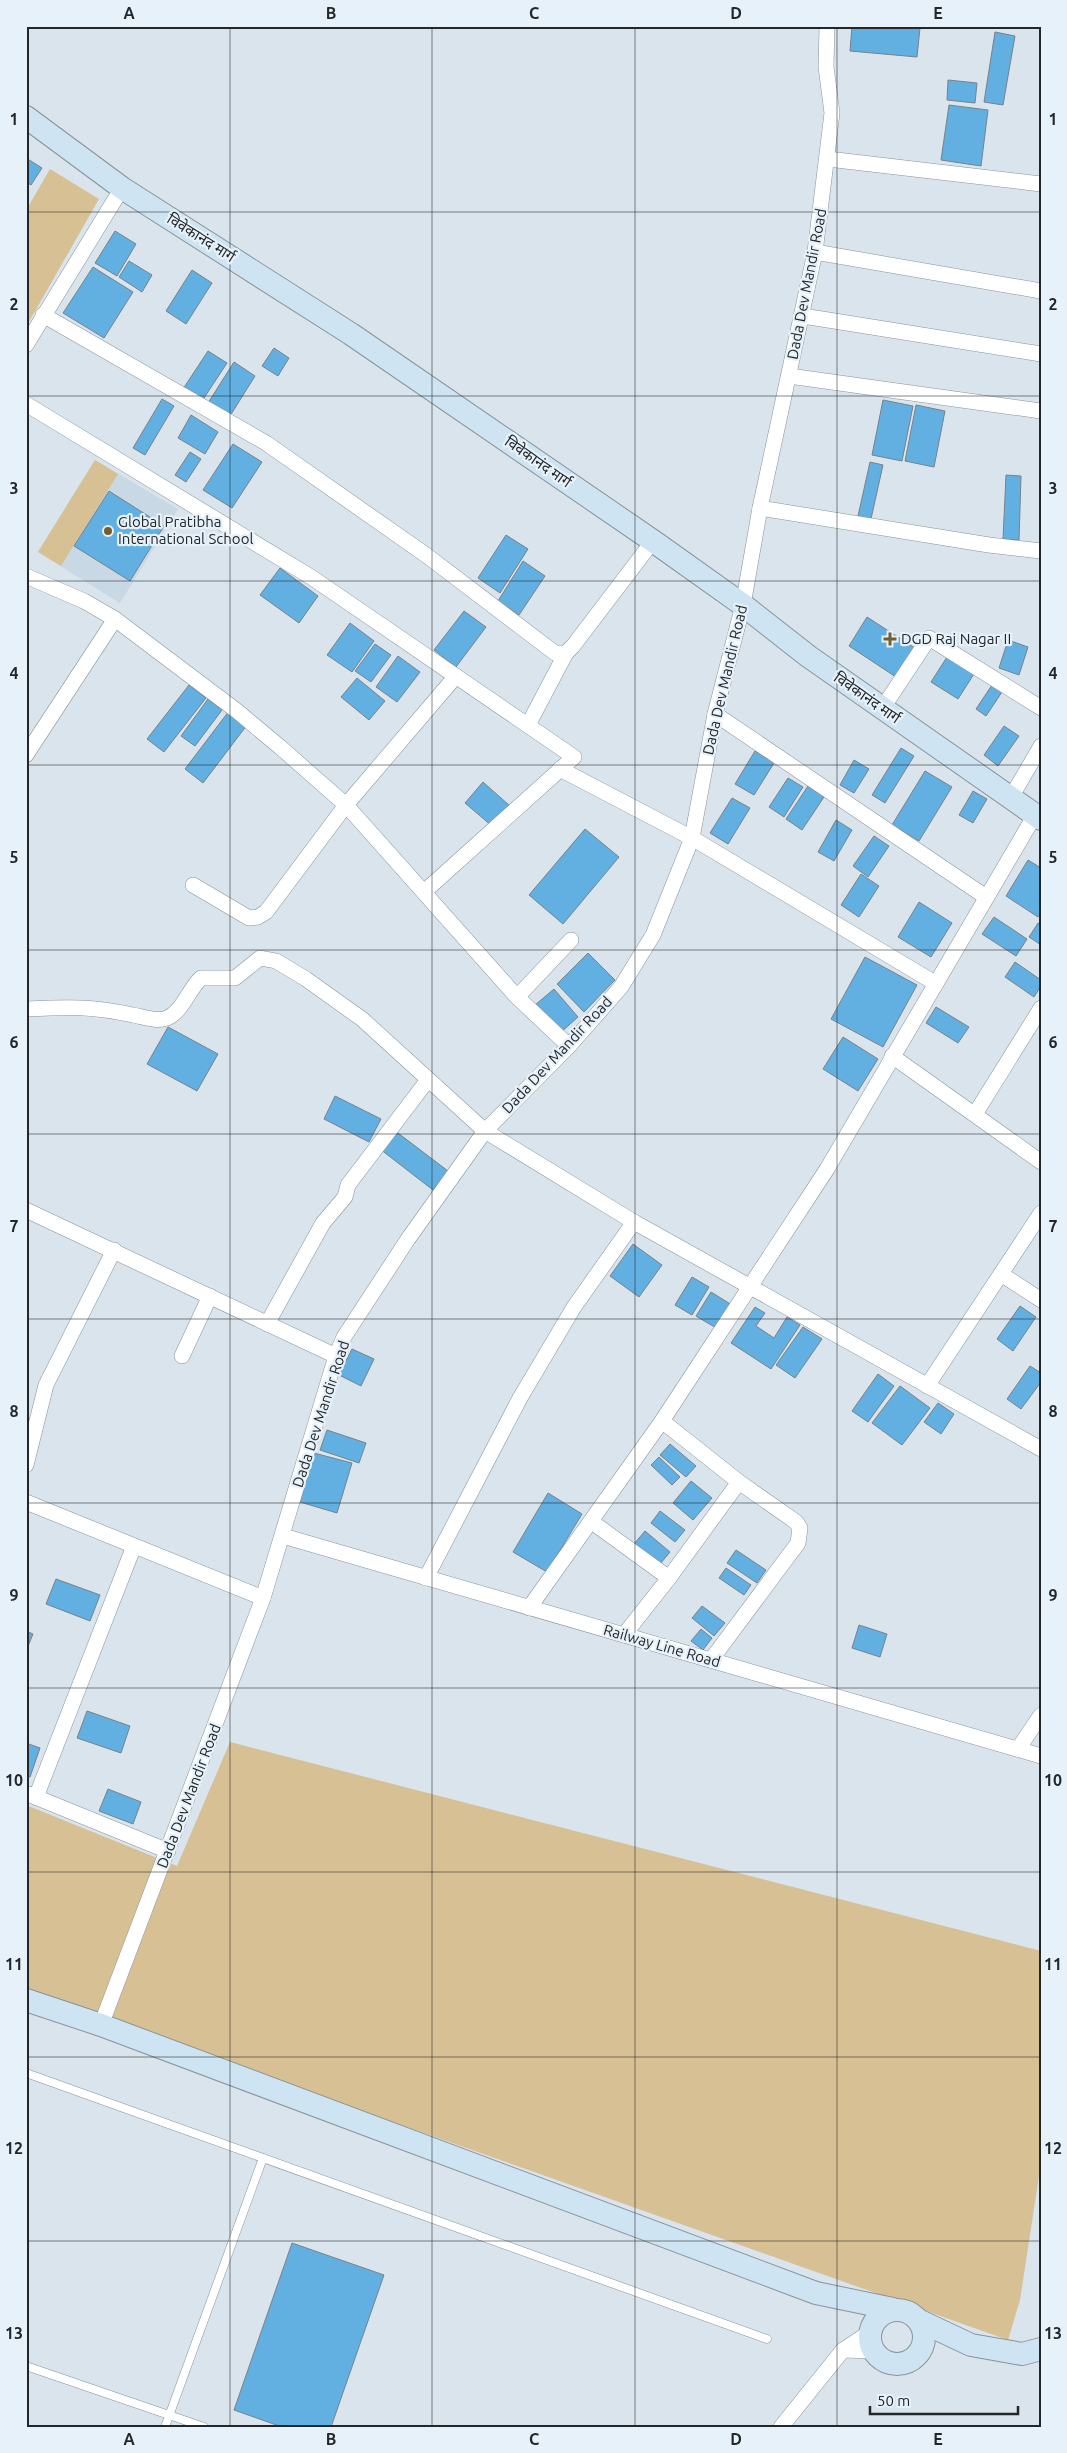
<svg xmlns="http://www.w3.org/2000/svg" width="1067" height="2453" font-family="Ubuntu,'Noto Sans Devanagari',sans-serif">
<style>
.built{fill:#c8d8e5}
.green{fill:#d7c094}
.building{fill:#62afe1;stroke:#788289}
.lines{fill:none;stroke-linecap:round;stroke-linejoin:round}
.lane-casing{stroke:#89939a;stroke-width:9}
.street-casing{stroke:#89939a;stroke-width:16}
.secondary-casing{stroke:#89939a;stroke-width:24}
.lane{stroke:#fff;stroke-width:8}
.street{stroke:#fff;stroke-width:15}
.secondary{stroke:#cee4f2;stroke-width:22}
.grid{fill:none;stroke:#23272a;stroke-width:1;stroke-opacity:0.55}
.poi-dot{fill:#755e2e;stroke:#e6f1f9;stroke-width:2}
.labels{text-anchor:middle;stroke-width:4.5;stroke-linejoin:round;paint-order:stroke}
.street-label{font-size:15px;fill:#23272a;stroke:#e6f1f9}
.poi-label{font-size:15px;fill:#23272a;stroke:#e6f1f9;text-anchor:start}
.neatline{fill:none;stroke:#23272a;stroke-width:2}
.grid-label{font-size:16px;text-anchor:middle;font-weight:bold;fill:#23272a}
</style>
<rect width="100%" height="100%" fill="#d9e4ec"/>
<path class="built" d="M95,460L178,509L120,603L38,552Z"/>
<g class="green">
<path d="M50,169L99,199L26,327V207H28Z"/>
<path d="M95,460L118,474L61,566L38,552Z"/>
<path d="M230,1742L1041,1951V2163L1020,2300L1008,2340L26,1992V1805L177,1866Z"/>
</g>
<g class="building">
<path d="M852,26L920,28L917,57L850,51Z"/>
<path d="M995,32L1015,36L1003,105L984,102Z"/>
<path d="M948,80L977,83L975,103L947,100Z"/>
<path d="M949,105L988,110L981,166L941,160Z"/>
<path d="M26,158L42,168L31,185L26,182Z"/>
<path d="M115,231L136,244L117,276L95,263Z"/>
<path d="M129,261L152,275L142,292L119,277Z"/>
<path d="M93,267L133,292L104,338L63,313Z"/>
<path d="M192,270L212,283L186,324L166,311Z"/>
<path d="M274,348L289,358L278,376L262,366Z"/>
<path d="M208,351L227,363L202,401L183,389Z"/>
<path d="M234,362L255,376L230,416L208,403Z"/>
<path d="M162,399L174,406L145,455L133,448Z"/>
<path d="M883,400L913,406L902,461L872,455Z"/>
<path d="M916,405L945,411L934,467L905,461Z"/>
<path d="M191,415L218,432L205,454L178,438Z"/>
<path d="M233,444L262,462L232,508L203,490Z"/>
<path d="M190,452L201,459L186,482L175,475Z"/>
<path d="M870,462L883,465L871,519L858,516Z"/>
<path d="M1006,475L1021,476L1019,540L1003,539Z"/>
<path d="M109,491L164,526L130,581L74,546Z"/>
<path d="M506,535L528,549L500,593L478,578Z"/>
<path d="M523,561L545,576L519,615L498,601Z"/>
<path d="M280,568L318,596L299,623L260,595Z"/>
<path d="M464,611L486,627L456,667L434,650Z"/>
<path d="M867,617L918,650L899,679L849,646Z"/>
<path d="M350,623L374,641L352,672L327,655Z"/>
<path d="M1008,640L1028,647L1019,675L999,668Z"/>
<path d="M375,644L391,655L371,682L355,671Z"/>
<path d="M398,656L420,672L397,702L376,687Z"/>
<path d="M947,657L974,674L958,699L931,682Z"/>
<path d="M357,678L385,701L369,720L341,697Z"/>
<path d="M189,685L206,698L164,752L147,739Z"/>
<path d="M992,685L1002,692L986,716L976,709Z"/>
<path d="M208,699L222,710L195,746L181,736Z"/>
<path d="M229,711L247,725L203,783L185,769Z"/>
<path d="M1004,726L1019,736L998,766L984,755Z"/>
<path d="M901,748L914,756L885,803L872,795Z"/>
<path d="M755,751L774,763L754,795L735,784Z"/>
<path d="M854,760L869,769L854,793L840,785Z"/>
<path d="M925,771L952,787L919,841L892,825Z"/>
<path d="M788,778L803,787L784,817L769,807Z"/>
<path d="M483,782L510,806L492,826L465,803Z"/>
<path d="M808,786L824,797L802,830L786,819Z"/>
<path d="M973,791L987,799L973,823L959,815Z"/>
<path d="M732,798L750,808L728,844L710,833Z"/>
<path d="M836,820L852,830L834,861L818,852Z"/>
<path d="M585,829L619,857L563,924L529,895Z"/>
<path d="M874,836L889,846L868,877L853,866Z"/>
<path d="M1028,860L1041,868V913L1038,917L1006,896Z"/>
<path d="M861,874L879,886L859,917L841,905Z"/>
<path d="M919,902L952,923L931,957L898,937Z"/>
<path d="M994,917L1027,939L1016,956L982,934Z"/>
<path d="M1038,923L1041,925V945L1029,937Z"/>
<path d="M588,953L615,980L584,1012L557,984Z"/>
<path d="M865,957L917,985L883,1047L831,1019Z"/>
<path d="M1015,962L1041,980V986L1034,997L1005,977Z"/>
<path d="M554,989L578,1017L560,1033L535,1005Z"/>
<path d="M936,1007L969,1027L958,1043L926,1023Z"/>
<path d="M168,1027L218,1054L197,1091L147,1064Z"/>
<path d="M843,1037L878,1059L858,1091L823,1069Z"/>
<path d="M335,1096L381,1119L369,1142L324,1119Z"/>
<path d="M394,1130L448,1171L433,1190L380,1149Z"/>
<path d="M633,1244L662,1265L639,1297L610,1276Z"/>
<path d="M692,1277L709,1287L692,1315L675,1305Z"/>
<path d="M711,1292L732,1305L718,1329L696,1316Z"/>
<path d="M1020,1306L1036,1317L1013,1351L997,1339Z"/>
<path d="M755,1307L765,1313L756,1326L774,1338L787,1317L800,1325L771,1369L731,1343Z"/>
<path d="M803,1327L822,1339L795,1378L776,1365Z"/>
<path d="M352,1349L374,1359L361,1386L339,1375Z"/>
<path d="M1030,1366L1041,1373V1382L1021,1409L1007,1399Z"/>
<path d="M878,1374L894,1386L868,1422L852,1411Z"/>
<path d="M900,1386L930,1408L902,1445L872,1423Z"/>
<path d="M938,1403L954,1414L941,1434L924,1422Z"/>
<path d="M327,1430L366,1443L359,1463L320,1450Z"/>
<path d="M670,1444L696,1466L686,1477L660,1455Z"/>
<path d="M314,1453L352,1463L337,1513L300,1502Z"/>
<path d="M659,1457L680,1477L672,1485L651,1465Z"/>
<path d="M691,1481L712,1498L693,1520L673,1503Z"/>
<path d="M548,1493L582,1514L547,1572L513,1552Z"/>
<path d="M660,1511L685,1530L675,1542L651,1523Z"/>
<path d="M645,1531L670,1552L660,1564L634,1544Z"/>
<path d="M736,1550L766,1570L757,1583L727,1563Z"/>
<path d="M726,1568L751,1585L744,1595L719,1578Z"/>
<path d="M56,1579L100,1595L90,1621L46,1604Z"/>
<path d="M702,1606L725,1623L714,1636L692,1618Z"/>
<path d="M859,1625L887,1634L880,1657L852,1648Z"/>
<path d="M701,1629L712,1638L703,1650L691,1641Z"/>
<path d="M26,1631L33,1634L26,1651Z"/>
<path d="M87,1711L130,1726L121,1753L77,1738Z"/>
<path d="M26,1743L40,1748L30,1777L26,1776Z"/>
<path d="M108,1789L141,1802L133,1824L99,1811Z"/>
<path d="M292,2243L384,2275L331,2427H282L234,2410Z"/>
</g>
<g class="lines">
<defs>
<g id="lane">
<path d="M26,2073L767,2339"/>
<path d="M26,2366L204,2427"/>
<path d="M165,2427L263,2158"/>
</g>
<g id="street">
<path d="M828,159L1041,184"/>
<path d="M815,252L1041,291"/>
<path d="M43,315L266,443L426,555L555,653H566L573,646L653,541"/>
<path d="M803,316L1041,354"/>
<path d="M26,345L122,188"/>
<path d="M789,376L1041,411"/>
<path d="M26,404L311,577L574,757L425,891"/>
<path d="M760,508L989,545L1041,551"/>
<path d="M26,576L84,601L115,619L237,711L280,747L346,805L517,997L569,1046"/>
<path d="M882,709L929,638L1041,708"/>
<path d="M715,714L986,897"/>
<path d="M528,725L566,653"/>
<path d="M26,755L115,619"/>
<path d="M560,769L692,838L935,983"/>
<path d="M1010,799L1041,746"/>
<path d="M193,885L249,918L258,917L266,912L346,805L456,676"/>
<path d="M517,997L571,940"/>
<path d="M26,1009C68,1007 92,1006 133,1015C144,1017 156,1022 167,1018C182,1012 189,989 201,978H235L260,958L276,961L306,979L362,1019L485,1131L634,1222L1041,1449"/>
<path d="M892,1056L1041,1162"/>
<path d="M975,1114L1041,1008"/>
<path d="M26,1210L336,1356"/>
<path d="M1001,1274L1041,1300"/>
<path d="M267,1324L323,1223L345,1197L348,1185L427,1081"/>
<path d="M182,1356L210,1296"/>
<path d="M927,1386L1041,1213"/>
<path d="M662,1421L739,1482L796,1522L800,1528L798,1543L711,1660"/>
<path d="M26,1465L46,1385L114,1250"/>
<path d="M26,1502L263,1598"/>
<path d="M592,1522L669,1578"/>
<path d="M283,1536L1041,1756"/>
<path d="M426,1578L520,1398L574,1307L634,1222"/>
<path d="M529,1608L662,1421L827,1169L1035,815"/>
<path d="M624,1635L669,1578L739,1482"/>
<path d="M1018,1749L1041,1715"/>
<path d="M28,1794L168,1851"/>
<path d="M36,1797L134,1546"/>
<path d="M101,2025L263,1598L336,1356L344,1337L408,1239L485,1131L569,1046L621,987L653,935L692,838L715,714L743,605L760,508L815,252L832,113L826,67L827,26"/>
<path d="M843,2350L873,2351"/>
<path d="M781,2427L843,2350L869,2333"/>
</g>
<g id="secondary">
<path d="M26,117L122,188L351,334L653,541L743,605L808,656L1041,819"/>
<path d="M26,2000L101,2025L816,2293L893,2309"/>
<circle cx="897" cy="2337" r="27"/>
<path d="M918,2320L971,2345L1022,2354L1041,2349"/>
</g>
</defs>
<use href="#lane" class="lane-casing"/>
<use href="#street" class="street-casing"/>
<use href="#secondary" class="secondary-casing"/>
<use href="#lane" class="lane"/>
<use href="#street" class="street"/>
<use href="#secondary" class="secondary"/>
</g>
<path class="grid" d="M230,26V2427M432,26V2427M635,26V2427M837,26V2427M26,212H1041M26,396H1041M26,581H1041M26,765H1041M26,950H1041M26,1134H1041M26,1319H1041M26,1503H1041M26,1688H1041M26,1872H1041M26,2057H1041M26,2241H1041"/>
<g class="poi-dot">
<circle cx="108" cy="531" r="5"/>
<path d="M887.5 631.5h5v5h5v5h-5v5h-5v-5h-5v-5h5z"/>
</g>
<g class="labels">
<g class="street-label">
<text transform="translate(201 238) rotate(32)" y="5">विवेकानंद मार्ग</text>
<text transform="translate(807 284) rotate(-79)" y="5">Dada Dev Mandir Road</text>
<text transform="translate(538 462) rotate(35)" y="5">विवेकानंद मार्ग</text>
<text transform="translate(725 680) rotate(-77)" y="5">Dada Dev Mandir Road</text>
<text transform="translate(867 698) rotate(35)" y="5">विवेकानंद मार्ग</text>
<text transform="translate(557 1055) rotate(-47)" y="5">Dada Dev Mandir Road</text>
<text transform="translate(321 1414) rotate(-72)" y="5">Dada Dev Mandir Road</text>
<text transform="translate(662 1646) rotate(16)" y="5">Railway Line Road</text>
<text transform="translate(189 1796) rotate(-69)" y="5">Dada Dev Mandir Road</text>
</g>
<g class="poi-label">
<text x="118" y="527">Global Pratibha<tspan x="118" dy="17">International School</tspan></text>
<text x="901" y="644">DGD Raj Nagar II</text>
</g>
</g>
<rect width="1067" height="2453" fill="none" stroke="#e6f1f9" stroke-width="55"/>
<path d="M870 2406v8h148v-8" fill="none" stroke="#23272a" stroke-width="2.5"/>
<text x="877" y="2406" font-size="15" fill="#23272a" stroke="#e6f1f9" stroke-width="4" paint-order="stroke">50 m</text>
<rect x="28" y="28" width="1012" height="2398" class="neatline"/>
<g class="grid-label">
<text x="129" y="19">A</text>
<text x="331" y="19">B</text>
<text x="534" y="19">C</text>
<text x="736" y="19">D</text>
<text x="938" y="19">E</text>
<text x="14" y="125">1</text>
<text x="1053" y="125">1</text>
<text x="14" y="310">2</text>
<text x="1053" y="310">2</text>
<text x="14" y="494">3</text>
<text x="1053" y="494">3</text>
<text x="14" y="679">4</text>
<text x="1053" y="679">4</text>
<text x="14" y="863">5</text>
<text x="1053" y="863">5</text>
<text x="14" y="1048">6</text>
<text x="1053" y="1048">6</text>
<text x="14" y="1232">7</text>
<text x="1053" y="1232">7</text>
<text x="14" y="1417">8</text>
<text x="1053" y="1417">8</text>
<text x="14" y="1601">9</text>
<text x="1053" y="1601">9</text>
<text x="14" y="1786">10</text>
<text x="1053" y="1786">10</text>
<text x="14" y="1970">11</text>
<text x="1053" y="1970">11</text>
<text x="14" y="2154">12</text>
<text x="1053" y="2154">12</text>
<text x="14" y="2339">13</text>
<text x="1053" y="2339">13</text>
<text x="129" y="2445">A</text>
<text x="331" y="2445">B</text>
<text x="534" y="2445">C</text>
<text x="736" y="2445">D</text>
<text x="938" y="2445">E</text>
</g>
</svg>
